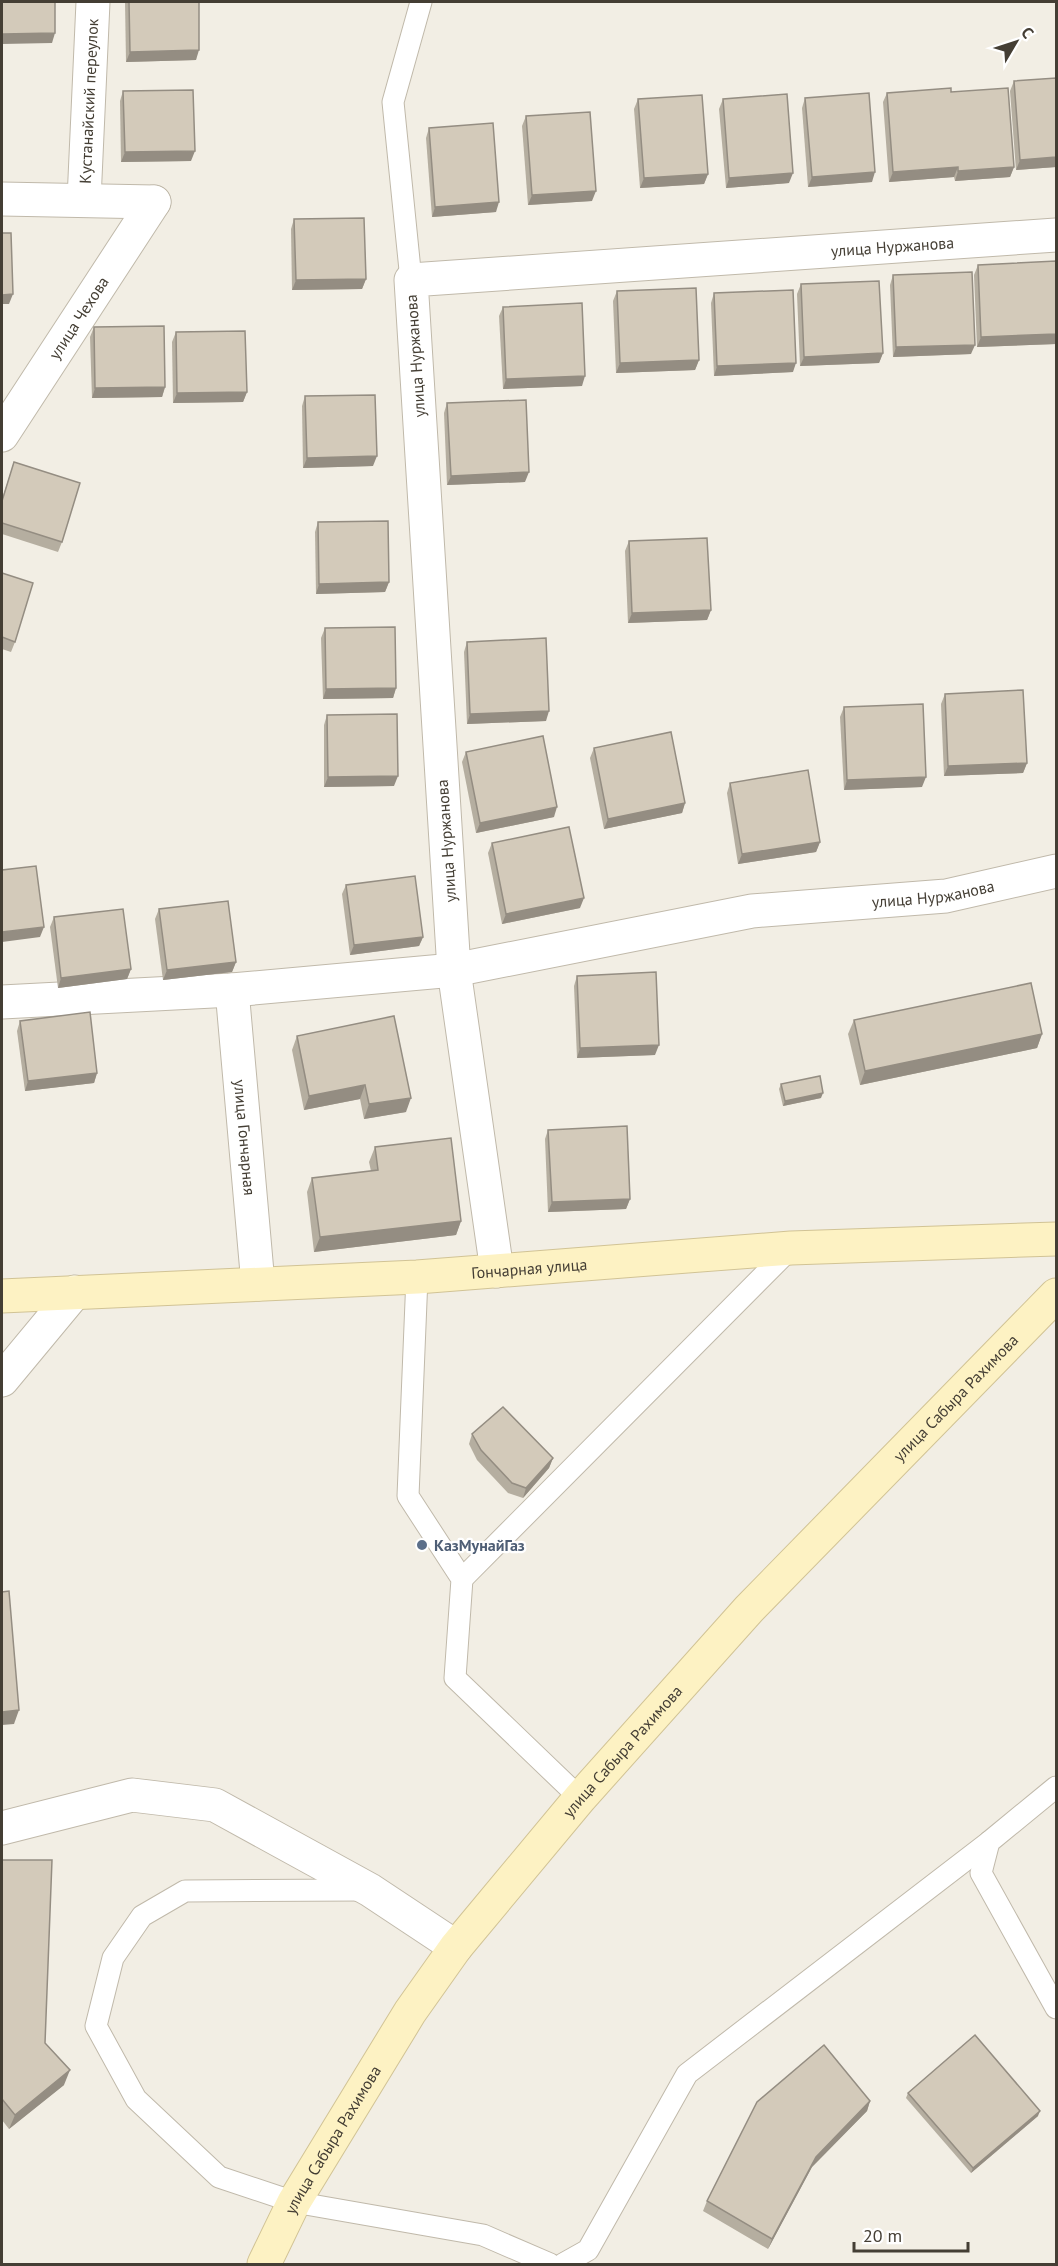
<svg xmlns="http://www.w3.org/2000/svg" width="1058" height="2266" font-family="'PT Sans',sans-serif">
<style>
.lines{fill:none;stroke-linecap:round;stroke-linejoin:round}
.lane-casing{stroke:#c0b9aa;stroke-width:23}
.street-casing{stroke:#c0b9aa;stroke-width:35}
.secondary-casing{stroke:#d1c395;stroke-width:35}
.lane{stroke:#fff;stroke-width:21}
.street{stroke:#fff;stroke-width:33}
.secondary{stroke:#fdf2c3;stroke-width:33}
.wall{fill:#b5aea0}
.shaded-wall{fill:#948d82}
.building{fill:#d3caba;stroke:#948d82;stroke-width:1.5}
.service-dot{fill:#5c6f8a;stroke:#fff;stroke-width:2}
.labels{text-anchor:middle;stroke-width:4.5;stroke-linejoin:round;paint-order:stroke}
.street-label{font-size:16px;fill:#443e34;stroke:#fff}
.service-label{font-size:16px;font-weight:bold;fill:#4e5e75;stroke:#fff;text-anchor:start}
</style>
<rect width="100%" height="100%" fill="#f2eee4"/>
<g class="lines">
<defs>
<g id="lane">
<path d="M411,280L393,102L421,2"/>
<path d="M417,1277L408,1496L462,1579L455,1678L580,1798"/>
<path d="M462,1579L791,1248"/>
<path d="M1056,1787L989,1842L981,1873L1056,2008"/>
<path d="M363,1890L185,1891L142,1916L113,1958L96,2026L136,2099L219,2177L294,2202L483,2235L550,2264"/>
<path d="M563,2264L588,2250L687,2074L989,1842"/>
</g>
<g id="street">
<path d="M2,199L154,202"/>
<path id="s1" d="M84,200L93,2"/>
<path id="s2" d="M2,435L154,202"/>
<path id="s3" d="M232,990L258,1284"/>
<path id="s4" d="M2,1002L232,990L454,970L752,911L946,896L1056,871"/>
<path id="s5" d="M497,1271L454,970L411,280L1056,235"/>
<path d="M2,1380L75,1292"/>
<path d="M2,1828L132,1795L215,1805L370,1890L456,1947"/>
</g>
<g id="secondary">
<path id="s6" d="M2,1296L417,1277L791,1248L1056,1239"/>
<path id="s7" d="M264,2264L294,2202L410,2012L456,1947L580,1798L749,1609L1056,1295"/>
</g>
</defs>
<use href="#lane" class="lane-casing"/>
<use href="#street" class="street-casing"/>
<use href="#secondary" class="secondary-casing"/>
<use href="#lane" class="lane"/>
<use href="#street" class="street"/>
<use href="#secondary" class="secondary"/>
</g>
<g class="wall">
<path d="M125,2H199L196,60L126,62Z"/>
<path d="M1056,78V167L1016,170L1010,91L1014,81Z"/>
<path d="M123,91L191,161L121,162L120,101Z"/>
<path d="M951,92L1014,167L1010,177L955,181L954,177L889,182L883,102L887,93Z"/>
<path d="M805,98L872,182L808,187L802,108Z"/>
<path d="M638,99L708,174L704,184L640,188L634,109Z"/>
<path d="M723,99L789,183L726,188L719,109Z"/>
<path d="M526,116L592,201L528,205L522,126Z"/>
<path d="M429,128L496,212L432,217L426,138Z"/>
<path d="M294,219L366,279L362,289L292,290L291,229Z"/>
<path d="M978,265L1056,344L977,347L974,275Z"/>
<path d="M893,275L971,354L893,357L890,285Z"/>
<path d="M801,284L883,353L879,363L800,366L797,294Z"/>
<path d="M617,291L699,360L695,370L616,373L613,301Z"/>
<path d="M714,293L793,372L714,376L711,303Z"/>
<path d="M503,307L582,386L503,389L499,316Z"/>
<path d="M94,327L165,387L162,397L92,398L90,337Z"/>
<path d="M176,332L247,392L243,402L173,403L172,342Z"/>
<path d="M305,396L373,466L303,468L302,406Z"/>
<path d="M447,403L525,482L447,485L444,413Z"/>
<path d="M14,462L62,542L58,552L2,534V499Z"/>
<path d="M318,522L389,582L385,592L316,594L315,532Z"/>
<path d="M629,541L711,610L707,620L628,623L625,551Z"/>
<path d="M2,573L15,642L11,652L2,649Z"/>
<path d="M325,628L396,688L393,698L323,699L321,638Z"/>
<path d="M467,642L546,721L467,724L464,652Z"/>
<path d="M945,694L1027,763L1023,773L944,776L941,704Z"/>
<path d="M844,707L922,787L844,790L840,717Z"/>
<path d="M327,715L394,786L324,787V725Z"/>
<path d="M594,748L685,803L682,813L604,829L590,758Z"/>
<path d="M466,752L554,817L476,833L462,762Z"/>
<path d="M730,783L820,842L816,852L738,864L727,793Z"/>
<path d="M492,843L580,908L502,924L488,853Z"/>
<path d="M346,885L423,937L419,946L350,955L342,894Z"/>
<path d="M159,909L236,962L232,972L163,980L155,919Z"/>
<path d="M54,917L131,969L127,979L58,988L50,927Z"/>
<path d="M577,976L655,1055L577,1058L574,986Z"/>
<path d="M854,1020L1042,1034L1037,1048L860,1085L848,1034Z"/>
<path d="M20,1021L97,1073L94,1083L25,1091L17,1031Z"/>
<path d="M297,1036L406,1112L364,1119L360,1099L304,1110L292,1050Z"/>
<path d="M781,1084L821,1098L783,1106L779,1089Z"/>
<path d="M548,1130L630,1199L626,1209L548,1212L545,1139Z"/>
<path d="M375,1147L461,1221L456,1235L314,1252L307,1192L312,1178L371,1171L369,1162Z"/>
<path d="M472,1434L553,1458L549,1468L523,1498L508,1493L477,1460L469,1444Z"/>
<path d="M2,1860L45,2043L64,2085L9,2129L2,2120Z"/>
<path d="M908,2093L1038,2116L971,2173L906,2098Z"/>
<path d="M870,2101L867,2111L812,2167L768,2249L703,2211L707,2201Z"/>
</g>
<g class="shaded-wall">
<path d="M55,33L52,43L2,44V34Z"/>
<path d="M199,50L196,60L126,62L130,52Z"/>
<path d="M195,151L191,161L121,162L125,152Z"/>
<path d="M1056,157V167L1016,170L1020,160Z"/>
<path d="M958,167L954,177L889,182L893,172Z"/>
<path d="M1014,167L1010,177L955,181L958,171Z"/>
<path d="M875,172L872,182L808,187L812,177Z"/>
<path d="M793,173L789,183L726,188L729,178Z"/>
<path d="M708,174L704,184L640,188L644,178Z"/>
<path d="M596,191L592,201L528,205L532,195Z"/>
<path d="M499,202L496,212L432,217L435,207Z"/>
<path d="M366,279L362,289L292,290L296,280Z"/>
<path d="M13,294L9,304H2V295Z"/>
<path d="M1056,334V344L977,347L981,337Z"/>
<path d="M975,345L971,354L893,357L896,347Z"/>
<path d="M883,353L879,363L800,366L804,357Z"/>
<path d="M699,360L695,370L616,373L620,363Z"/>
<path d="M796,363L793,372L714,376L717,366Z"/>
<path d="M585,376L582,386L503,389L506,379Z"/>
<path d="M165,387L162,397L92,398L95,388Z"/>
<path d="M247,392L243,402L173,403L177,393Z"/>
<path d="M377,456L373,466L303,468L307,458Z"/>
<path d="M529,472L525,482L447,485L451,476Z"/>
<path d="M389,582L385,592L316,594L319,584Z"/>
<path d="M711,610L707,620L628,623L632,613Z"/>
<path d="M396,688L393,698L323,699L326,689Z"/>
<path d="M549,711L546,721L467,724L470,714Z"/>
<path d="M1027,763L1023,773L944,776L948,766Z"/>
<path d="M398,776L394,786L324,787L328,777Z"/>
<path d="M926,777L922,787L844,790L847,780Z"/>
<path d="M685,803L682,813L604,829L608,819Z"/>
<path d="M557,807L554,817L476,833L480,823Z"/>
<path d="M820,842L816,852L738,864L742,854Z"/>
<path d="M584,898L580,908L502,924L506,914Z"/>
<path d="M44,927L40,937L2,942V932Z"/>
<path d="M423,937L419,946L350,955L354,945Z"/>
<path d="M236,962L232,972L163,980L167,970Z"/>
<path d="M131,969L127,979L58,988L61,978Z"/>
<path d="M1042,1034L1037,1048L860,1085L865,1071Z"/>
<path d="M659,1045L655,1055L577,1058L580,1048Z"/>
<path d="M97,1073L94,1083L25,1091L28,1081Z"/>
<path d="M365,1085L360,1099L304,1110L309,1096Z"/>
<path d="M823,1093L821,1098L783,1106L785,1101Z"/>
<path d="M411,1098L406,1112L364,1119L369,1104Z"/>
<path d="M630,1199L626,1209L548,1212L552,1202Z"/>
<path d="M461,1221L456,1235L314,1252L320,1237Z"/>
<path d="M553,1458L549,1468L523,1498L526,1488Z"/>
<path d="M19,1710L14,1724L2,1725V1712Z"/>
<path d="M70,2070L64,2085L9,2129L15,2115Z"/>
<path d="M870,2101L867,2111L812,2167L768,2249L772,2239L816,2157Z"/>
<path d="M1040,2111L1038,2116L971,2173L973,2168Z"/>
</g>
<g class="building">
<path d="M2,2H55V33L2,34Z"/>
<path d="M129,2H199V50L130,52Z"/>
<path d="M1056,78V157L1020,160L1014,81Z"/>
<path d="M951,88V92L1008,88L1014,167L958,171V167L893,172L887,93Z"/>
<path d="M193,90L195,151L125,152L123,91Z"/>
<path d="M869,93L875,172L812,177L805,98Z"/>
<path d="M787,94L793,173L729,178L723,99Z"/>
<path d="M702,95L708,174L644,178L638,99Z"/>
<path d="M590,112L596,191L532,195L526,116Z"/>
<path d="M493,123L499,202L435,207L429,128Z"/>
<path d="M364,218L366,279L296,280L294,219Z"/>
<path d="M2,233H11L13,294L2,295Z"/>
<path d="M1056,261V334L981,337L978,265Z"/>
<path d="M972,272L975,345L896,347L893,275Z"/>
<path d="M879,281L883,353L804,357L801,284Z"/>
<path d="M696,288L699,360L620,363L617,291Z"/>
<path d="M793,290L796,363L717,366L714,293Z"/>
<path d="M582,303L585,376L506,379L503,307Z"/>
<path d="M164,326L165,387L95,388L94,327Z"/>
<path d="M245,331L247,392L177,393L176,332Z"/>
<path d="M375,395L377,456L307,458L305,396Z"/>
<path d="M526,400L529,472L451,476L447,403Z"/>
<path d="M14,462L80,483L62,542L2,523V501Z"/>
<path d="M388,521L389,582L319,584L318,522Z"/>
<path d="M707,538L711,610L632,613L629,541Z"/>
<path d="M2,573L33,583L15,642L2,637Z"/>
<path d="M395,627L396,688L326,689L325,628Z"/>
<path d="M546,638L549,711L470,714L467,642Z"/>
<path d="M1023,690L1027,763L948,766L945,694Z"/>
<path d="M923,704L926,777L847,780L844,707Z"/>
<path d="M397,714L398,776L328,777L327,715Z"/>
<path d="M671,732L685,803L608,819L594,748Z"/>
<path d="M543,736L557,807L480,823L466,752Z"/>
<path d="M808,770L820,842L742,854L730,783Z"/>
<path d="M569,827L584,898L506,914L492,843Z"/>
<path d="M36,866L44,927L2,932V870Z"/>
<path d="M415,876L423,937L354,945L346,885Z"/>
<path d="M228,901L236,962L167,970L159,909Z"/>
<path d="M123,909L131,969L61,978L54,917Z"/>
<path d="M656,972L659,1045L580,1048L577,976Z"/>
<path d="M1031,983L1042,1034L865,1071L854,1020Z"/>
<path d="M90,1012L97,1073L28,1081L20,1021Z"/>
<path d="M394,1016L411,1098L369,1104L365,1085L309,1096L297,1036Z"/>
<path d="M820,1076L823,1093L785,1101L781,1084Z"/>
<path d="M627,1126L630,1199L552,1202L548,1130Z"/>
<path d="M451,1138L461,1221L320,1237L312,1178L378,1170L375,1147Z"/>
<path d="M503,1407L553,1458L526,1488L512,1483L481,1450L472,1434Z"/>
<path d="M9,1591L19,1710L2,1712V1592Z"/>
<path d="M2,1860H52L45,2043L70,2070L15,2115L2,2099Z"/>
<path d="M975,2035L1040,2111L973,2168L908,2093Z"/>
<path d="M824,2045L870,2101L816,2157L772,2239L707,2201L757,2102Z"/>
</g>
<circle class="service-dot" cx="422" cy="1545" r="6"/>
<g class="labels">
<g class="street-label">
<text dy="6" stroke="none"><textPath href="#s1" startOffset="99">Кустанайский переулок</textPath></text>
<text dy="6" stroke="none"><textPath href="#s5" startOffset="1478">улица Нуржанова</textPath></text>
<text dy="6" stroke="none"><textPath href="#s2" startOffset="140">улица Чехова</textPath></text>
<text transform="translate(415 356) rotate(-94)" y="6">улица Нуржанова</text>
<text transform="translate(446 841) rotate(-94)" y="6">улица Нуржанова</text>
<text dy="6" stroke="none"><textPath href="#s4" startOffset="939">улица Нуржанова</textPath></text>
<text dy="6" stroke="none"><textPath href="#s3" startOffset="148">улица Гончарная</textPath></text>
<text dy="6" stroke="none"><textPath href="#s6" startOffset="528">Гончарная улица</textPath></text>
<text dy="6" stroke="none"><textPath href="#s7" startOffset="1114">улица Сабыра Рахимова</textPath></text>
<text dy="6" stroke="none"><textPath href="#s7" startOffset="628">улица Сабыра Рахимова</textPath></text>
<text dy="6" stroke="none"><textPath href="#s7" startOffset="142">улица Сабыра Рахимова</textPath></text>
</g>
<g class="service-label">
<text x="434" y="1551">КазМунайГаз</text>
</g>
</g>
<rect width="1058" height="2266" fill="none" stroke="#443e34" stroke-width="6"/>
<g transform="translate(1016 42) rotate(51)" stroke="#ffffff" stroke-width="4.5" paint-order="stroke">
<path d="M0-4.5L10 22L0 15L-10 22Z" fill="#443e34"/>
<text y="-9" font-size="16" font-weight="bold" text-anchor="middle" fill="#443e34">С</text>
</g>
<path d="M854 2242v9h114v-9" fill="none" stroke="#443e34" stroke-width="3"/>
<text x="863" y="2242" font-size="18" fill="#443e34" stroke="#ffffff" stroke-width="4.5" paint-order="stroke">20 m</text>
</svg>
